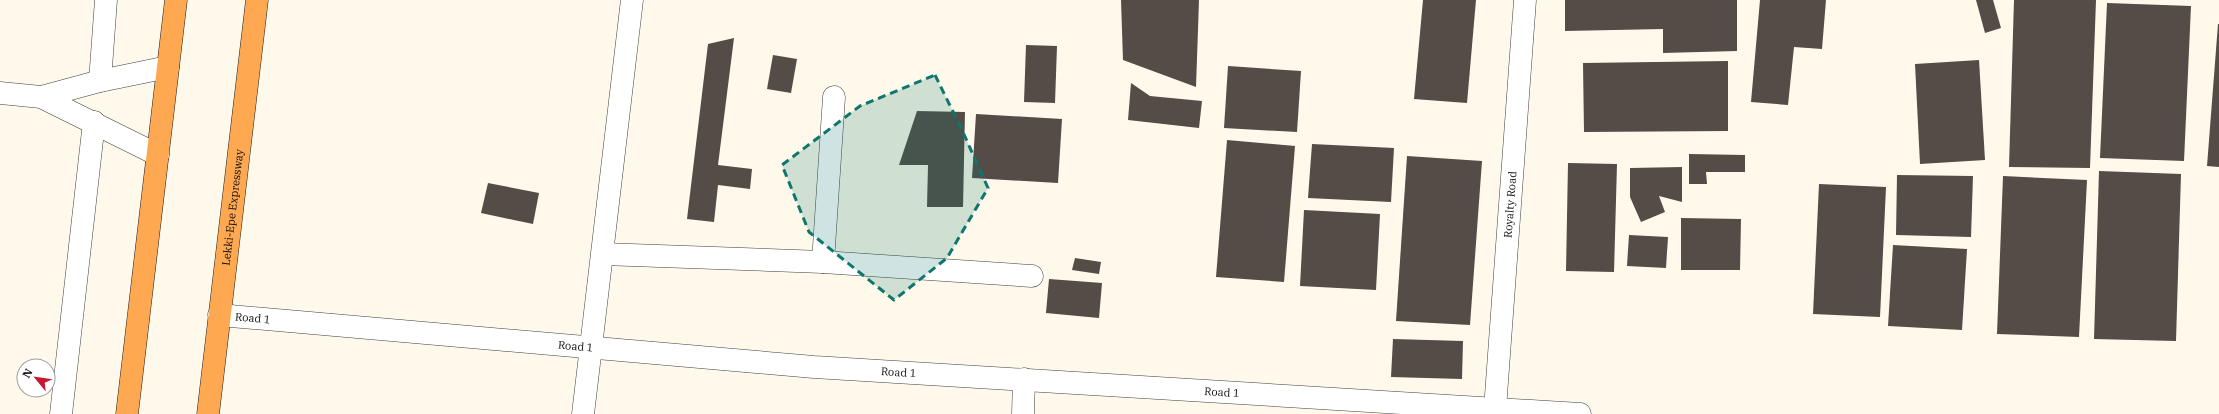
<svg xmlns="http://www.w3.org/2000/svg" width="2219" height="414" font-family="'IBM Plex Serif',serif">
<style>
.building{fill:#554b47}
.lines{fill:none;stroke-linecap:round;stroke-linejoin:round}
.minor-casing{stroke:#3f3f3f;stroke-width:23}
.tertiary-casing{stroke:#3f3f3f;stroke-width:23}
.trunk-casing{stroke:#1d1d1d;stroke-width:23}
.minor{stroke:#fff;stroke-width:22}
.tertiary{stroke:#fff;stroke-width:22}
.trunk{stroke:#ffa852;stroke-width:22}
.marked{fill:#0f766e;fill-opacity:0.2;stroke:#0f766e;stroke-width:3;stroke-dasharray:8 5;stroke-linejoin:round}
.labels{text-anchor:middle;stroke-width:4;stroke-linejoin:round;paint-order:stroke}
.street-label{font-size:11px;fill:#0c0c0c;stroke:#fff}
</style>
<rect width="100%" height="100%" fill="#fff9eb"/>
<g class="building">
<path d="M1121,0H1199L1196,87L1123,60Z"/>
<path d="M1423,0H1476L1467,103L1414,99Z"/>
<path d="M1565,0H1737V51L1663,53V29L1565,31Z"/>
<path d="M1760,0H1826L1822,49L1794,47L1788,105L1751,102Z"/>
<path d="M1976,0H1993L2001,28L1985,33Z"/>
<path d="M2014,0H2096L2090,168L2009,167Z"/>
<path d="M2107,3L2191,6L2184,161L2100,158Z"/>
<path d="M2218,24H2219V167L2207,166Z"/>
<path d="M734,38L718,165L752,169L750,189L718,185L714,222L687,219L708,44Z"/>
<path d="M1026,45L1057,46L1055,103L1024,102Z"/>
<path d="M773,55L797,59L791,93L767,89Z"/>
<path d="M1979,60L1985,160L1920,164L1915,64Z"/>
<path d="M1728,61V131L1584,132L1583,63Z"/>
<path d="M1228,66L1301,71L1297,132L1224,128Z"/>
<path d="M1131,83L1150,96L1202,101L1199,128L1128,120Z"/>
<path d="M917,111L965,112L963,207H927L928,165H899Z"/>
<path d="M976,114L1062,119L1058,183L972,178Z"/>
<path d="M1227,140L1295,146L1284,282L1216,277Z"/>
<path d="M1312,144L1394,148L1391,202L1308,198Z"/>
<path d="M1689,154L1745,155V172H1706L1707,184H1689Z"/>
<path d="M1407,156L1482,161L1470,325L1396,321Z"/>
<path d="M1568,163L1617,164L1614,272L1566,271Z"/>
<path d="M1682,167V202L1659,196L1665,212L1641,222L1630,197V168Z"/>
<path d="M2099,171L2181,174L2176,341L2094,339Z"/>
<path d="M1897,175L1973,176L1971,237L1896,235Z"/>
<path d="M2003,176L2087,180L2079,337L1997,334Z"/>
<path d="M488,183L539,193L533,224L481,213Z"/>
<path d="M1819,184L1886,187L1880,317L1813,314Z"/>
<path d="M1304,210L1380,214L1376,290L1300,286Z"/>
<path d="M1681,218L1741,219L1740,270H1681Z"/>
<path d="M1629,235L1668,237L1666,268L1627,266Z"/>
<path d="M1893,245L1967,249L1962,330L1888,326Z"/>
<path d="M1075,258L1101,262L1099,274L1072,270Z"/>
<path d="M1049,279L1102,283L1099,318L1046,313Z"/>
<path d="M1393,339L1463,341L1462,379L1391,377Z"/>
</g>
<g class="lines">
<defs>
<g id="minor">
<path d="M100,81L106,0"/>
<path d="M0,93L41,97L158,155"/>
<path d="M41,97L100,81L168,67"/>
<path d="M603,254L823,262L1032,276"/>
<path d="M823,262L834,97"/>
<path id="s1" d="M1495,409L1525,0"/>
<path d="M61,414L94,122"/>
<path d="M583,414L632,0"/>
<path d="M1023,414L1024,379"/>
</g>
<g id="tertiary">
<path id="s2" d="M219,315L814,367L1580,414"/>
</g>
<g id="trunk">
<path d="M127,414L176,0"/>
<path id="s3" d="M208,414L257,0"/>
</g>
</defs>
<use href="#minor" class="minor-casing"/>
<use href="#tertiary" class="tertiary-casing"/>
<use href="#trunk" class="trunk-casing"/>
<use href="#minor" class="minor"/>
<use href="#tertiary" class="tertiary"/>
<use href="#trunk" class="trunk"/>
</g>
<path class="marked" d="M935,75L962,130L988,188L947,258L894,300L809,232L782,165L860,106Z"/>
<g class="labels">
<g class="street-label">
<text dy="4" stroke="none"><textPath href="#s1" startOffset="205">Royalty Road</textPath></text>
<text dy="4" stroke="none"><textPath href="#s3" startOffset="208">Lekki-Epe Expressway</textPath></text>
<text dy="4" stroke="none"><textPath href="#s2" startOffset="34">Road 1</textPath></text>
<text dy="4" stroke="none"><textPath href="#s2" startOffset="358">Road 1</textPath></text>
<text dy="4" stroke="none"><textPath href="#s2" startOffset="682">Road 1</textPath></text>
<text dy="4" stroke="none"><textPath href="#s2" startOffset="1006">Road 1</textPath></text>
</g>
</g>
<g transform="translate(36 378) rotate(299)"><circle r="19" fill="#ffffff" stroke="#9e9e9e"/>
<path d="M0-3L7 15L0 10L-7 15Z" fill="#c71833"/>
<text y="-6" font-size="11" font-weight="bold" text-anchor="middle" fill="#0c0c0c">N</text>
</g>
</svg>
